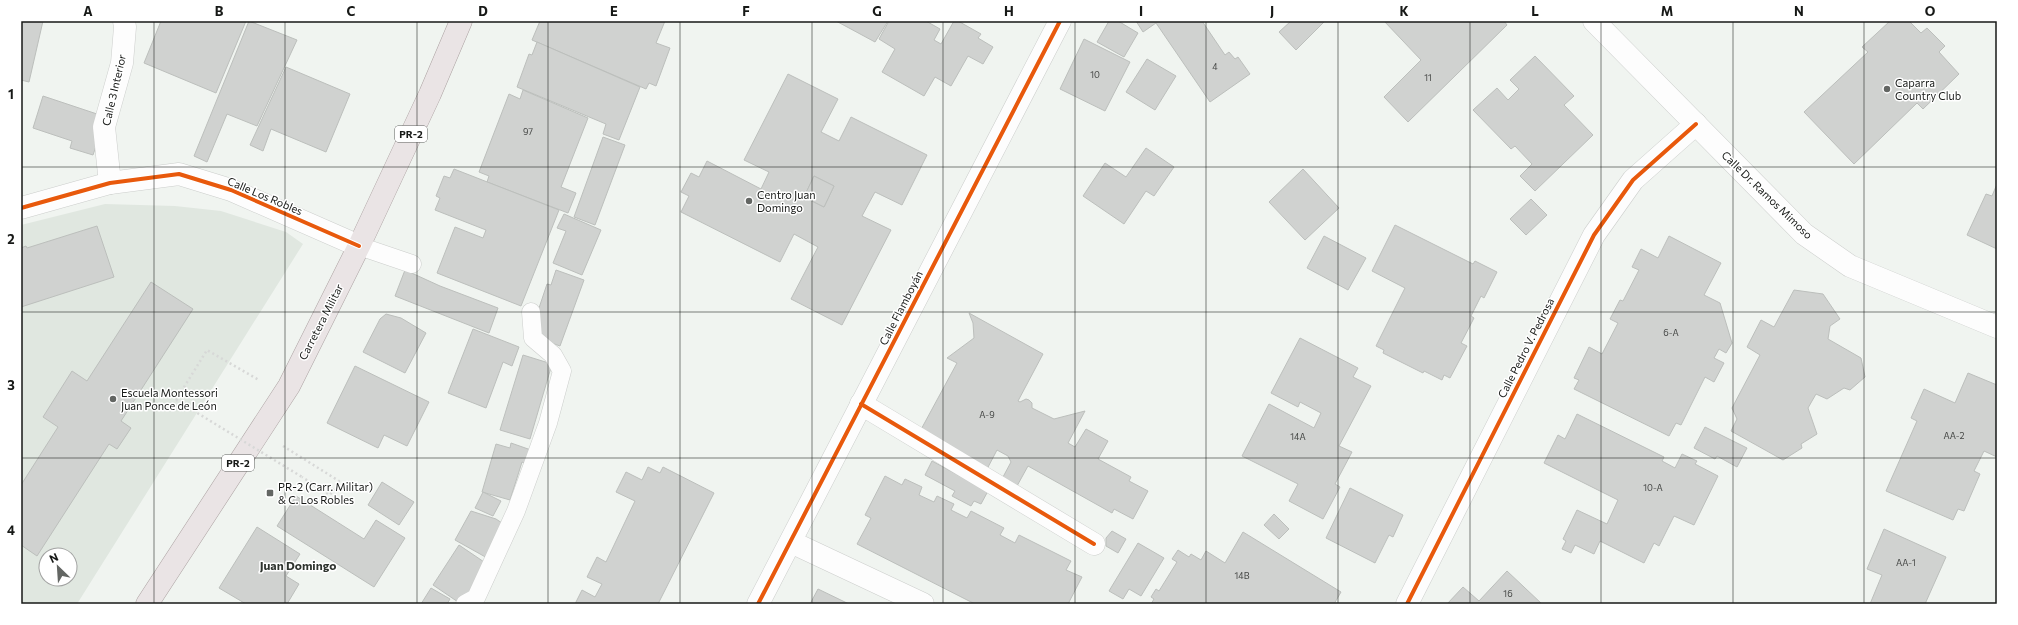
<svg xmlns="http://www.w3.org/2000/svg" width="2018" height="625" font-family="Commissioner,sans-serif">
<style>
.built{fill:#e0e7e0;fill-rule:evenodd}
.building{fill:#d0d2d0;stroke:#bcbfbc;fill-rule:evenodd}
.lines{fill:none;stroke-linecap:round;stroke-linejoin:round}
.service-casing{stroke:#cccecc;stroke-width:19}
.minor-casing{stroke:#cccecc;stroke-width:23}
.primary-casing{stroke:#aca2a2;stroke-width:23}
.path{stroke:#d7d8d7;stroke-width:2.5;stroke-dasharray:2 3;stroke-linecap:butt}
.service{stroke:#fdfdfd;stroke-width:18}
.minor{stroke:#fdfdfd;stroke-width:22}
.primary{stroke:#eae4e5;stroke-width:22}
.path-bridge{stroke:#d7d8d7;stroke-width:2.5;stroke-dasharray:2 3;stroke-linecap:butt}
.cycleway-casing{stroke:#fff;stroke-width:6}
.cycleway{stroke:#e8590c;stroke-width:4}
.grid{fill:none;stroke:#171917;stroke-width:1;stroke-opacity:0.55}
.poi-dot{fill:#636663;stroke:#fff;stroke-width:1.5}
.labels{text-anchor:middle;stroke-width:3;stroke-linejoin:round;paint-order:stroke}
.number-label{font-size:9px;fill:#454745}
.shield{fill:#fff;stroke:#5d5e5d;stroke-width:1}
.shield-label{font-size:10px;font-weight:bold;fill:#171917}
.poi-label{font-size:11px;fill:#171917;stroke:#fff;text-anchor:start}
.street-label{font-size:11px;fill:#171917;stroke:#fff}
.neighbourhood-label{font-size:12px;font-weight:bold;fill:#2f342f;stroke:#fff}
.neatline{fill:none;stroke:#171917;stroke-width:1.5}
.grid-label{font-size:13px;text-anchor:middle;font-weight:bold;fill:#171917}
</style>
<rect width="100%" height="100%" fill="#f0f4f0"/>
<path class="built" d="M105,204L175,206L221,211L286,232L303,244L77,604H21V225ZM46,555H70V579H46Z"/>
<g class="building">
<path d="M21,21H43L29,82L21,80Z"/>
<path d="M161,21H246L216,93L144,63Z"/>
<path d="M249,21L297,40L257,126L227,114L207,162L194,156Z"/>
<path d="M540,21H665L656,43L670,48L656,86L649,83L646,89L532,40Z"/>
<path d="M836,21H888L875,42Z"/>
<path d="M889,21H926L940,29L934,40L941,44L954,21H958L981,34L978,38L993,47L983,64L968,56L951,86L935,77L924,96L882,72L895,49L879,39Z"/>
<path d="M1109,21H1118L1138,33L1124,57L1097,42Z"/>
<path d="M1136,21H1202L1225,55L1229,52L1235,59L1238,57L1250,74L1210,102L1156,23L1143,32Z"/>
<path d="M1291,21H1325L1296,50L1279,32Z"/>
<path d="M1384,21H1504L1507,25L1408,122L1384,97L1421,60Z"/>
<path d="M1890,21H1909L1921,33L1927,28L1945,46L1939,52L1959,74L1923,109L1917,103L1854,164L1804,112L1868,52L1862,47Z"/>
<path d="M1084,39L1130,62L1105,111L1060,89Z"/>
<path d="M537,42L640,87L619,140L603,134L606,124L517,87L529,54L532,55Z"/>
<path d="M1535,56L1574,96L1564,105L1593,135L1535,191L1520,176L1532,164L1515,146L1511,149L1473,110L1497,88L1508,100L1519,89L1510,80Z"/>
<path d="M1147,59L1176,76L1155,110L1126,92Z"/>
<path d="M286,67L350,94L326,152L271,129L263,151L250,145Z"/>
<path d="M788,74L838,99L821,132L839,141L851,117L927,155L902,205L875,192L862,216L891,230L842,325L791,299L818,247L794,234L780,262L681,212L689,196L681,192L691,173L699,177L707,161L761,189L769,172L744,160ZM814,176L834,186L824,207L804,197Z"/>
<path d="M523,90L588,118L561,187L576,193L568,213L487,182L489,176L479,172L509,94L520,99Z"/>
<path d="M43,96L106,117L93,155L70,148L72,141L33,128Z"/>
<path d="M603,137L625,145L595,225L574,217Z"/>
<path d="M1146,148L1174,167L1154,196L1146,191L1124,224L1083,196L1105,163L1126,177Z"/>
<path d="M454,169L559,210L521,306L437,273L455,227L483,238L486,230L435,210L440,198L436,196L444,176L450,178Z"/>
<path d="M1303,169L1339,208L1305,240L1269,202Z"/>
<path d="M814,176L834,186L824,207L804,197Z"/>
<path d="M1997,184V249L1967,235L1986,194L1992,196Z"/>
<path d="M1531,199L1547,215L1526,235L1510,219Z"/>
<path d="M564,214L601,230L582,275L553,263L566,231L557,228Z"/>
<path d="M1395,225L1473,264L1475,261L1497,272L1484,298L1481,296L1471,316L1474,318L1461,343L1467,346L1450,378L1444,375L1442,380L1424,371L1423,373L1383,353L1384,350L1376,346L1405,288L1372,271Z"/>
<path d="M97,226L114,277L21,307V248L26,246L27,248Z"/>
<path d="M1324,236L1366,258L1348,290L1307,268Z"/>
<path d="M1669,236L1721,263L1704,295L1720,303L1732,343L1726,353L1719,349L1714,358L1724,363L1714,382L1705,377L1681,425L1676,423L1669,436L1574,389L1579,380L1574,378L1589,347L1602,354L1618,323L1610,319L1620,300L1623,301L1639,270L1632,267L1641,249L1658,258Z"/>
<path d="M405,270L440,286L498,308L489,333L395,296Z"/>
<path d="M556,270L584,280L560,346L538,338L533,326L547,284L551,285Z"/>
<path d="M151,282L193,309L121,421L131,428L117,449L109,444L37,556L21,545V485L58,427L43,417L72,371L87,381Z"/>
<path d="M1794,290L1823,294L1840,319L1830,326L1828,339L1861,358L1865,377L1850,390L1844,388L1827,399L1816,394L1808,408L1817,434L1801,444L1802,448L1783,460L1731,431L1737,419L1732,408L1760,355L1747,347L1761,320L1774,327Z"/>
<path d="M969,313L1043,354L1018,401L1020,402L1026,399L1029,400L1032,403V408L1054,419L1085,411L1068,443L1075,447L1086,429L1108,441L1098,459L1131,477L1129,481L1148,491L1133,519L1114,509L1112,513L1028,466L1017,486L1003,477L1011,462L1008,456L997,450L986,471L918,435L957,363L947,358L974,338L973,323Z"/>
<path d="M386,314L401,318L426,333L405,373L363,352L380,319Z"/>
<path d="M473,329L519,347L512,366L503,362L486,408L448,393Z"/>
<path d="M1300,338L1358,368L1353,377L1371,386L1339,446L1352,452L1335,484L1340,487L1323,519L1289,501L1298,484L1242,456L1269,404L1314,428L1321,413L1300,402L1298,407L1271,393Z"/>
<path d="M523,355L552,364L530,439L500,430Z"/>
<path d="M355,366L429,402L407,446L384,435L378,448L327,423Z"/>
<path d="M1968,373L1997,385V457L1984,451L1974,471L1980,474L1964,511L1958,509L1953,520L1886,491L1917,421L1911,418L1924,389L1955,403Z"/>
<path d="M1577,414L1664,457L1662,461L1675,468L1682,454L1697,461L1695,464L1718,476L1694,525L1674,516L1659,546L1654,543L1644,563L1600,541L1594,554L1575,545L1571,553L1562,549L1566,541L1563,539L1577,510L1607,524L1618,500L1544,463L1558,435L1565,439Z"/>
<path d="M1705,427L1747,448L1737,467L1717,456L1715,459L1694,448Z"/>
<path d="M511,443L531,450L527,464L522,462L510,500L482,492L496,444L510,448Z"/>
<path d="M932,461L988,491L981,504L974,501L971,506L952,496L955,491L925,475Z"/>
<path d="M648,467L660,473L663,467L714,493L658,604H575L582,590L595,597L602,584L587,577L597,557L606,562L635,501L616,492L626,472L642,480Z"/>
<path d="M885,476L902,485L905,479L922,487L919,495L934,502L937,496L954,504L951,510L967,518L971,511L1004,528L1000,535L1015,543L1019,535L1071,561L1066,570L1082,577L1068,604H975L857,544L871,518L865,515Z"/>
<path d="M382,482L414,502L399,525L368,505Z"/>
<path d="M1350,488L1403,515L1393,537L1389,535L1375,563L1326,538Z"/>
<path d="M483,492L501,501L493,516L475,508Z"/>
<path d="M296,496L364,539L376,520L405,538L374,587L277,526Z"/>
<path d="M471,511L496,519L505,525L489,559L455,540Z"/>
<path d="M1274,514L1289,529L1279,539L1264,525Z"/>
<path d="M257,527L300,554L286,576L299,584L287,604H246L219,588Z"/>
<path d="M1884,529L1946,557L1925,604H1870L1882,575L1867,569Z"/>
<path d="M1112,531L1126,539L1118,553L1106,546V538Z"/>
<path d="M1243,532L1341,592L1334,604H1151L1154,599L1151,597L1156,589L1159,591L1177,562L1172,559L1178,550L1189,557L1191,554L1201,560L1206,551L1225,563Z"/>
<path d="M1138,543L1164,558L1141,596L1129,589L1123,599L1109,591Z"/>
<path d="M459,545L490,566L461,604L433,585Z"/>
<path d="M1507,571L1542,604H1447L1463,587L1479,601Z"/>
<path d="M431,588L450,599L447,604H421Z"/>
<path d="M818,589L849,604H810Z"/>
</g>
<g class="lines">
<defs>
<g id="service">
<path d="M359,246L412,264"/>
<path d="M465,604L476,598L516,511L548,423L562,371L553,355L533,338L531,312"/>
</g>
<g id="minor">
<path d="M1594,21L1804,234L1850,266L1997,327"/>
<path d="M110,183L104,127L122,63L125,27L124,21"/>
<path d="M21,208L110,183L179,174L231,190L359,246"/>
<path d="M861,404L1094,544"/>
<path d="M791,542L923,604"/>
<path d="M758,604L1060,21"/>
<path d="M1407,604L1594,235L1633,180L1696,124"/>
</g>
<path id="primary" d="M147,604L289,386L359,246L430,94L461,21"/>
</defs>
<use href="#service" class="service-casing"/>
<use href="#minor" class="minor-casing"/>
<use href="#primary" class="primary-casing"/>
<g class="path">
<path d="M176,400L207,350L259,380"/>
<path d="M283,446L339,481L330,495L302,477"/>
</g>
<use href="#service" class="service"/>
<use href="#minor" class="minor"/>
<use href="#primary" class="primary"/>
<path class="path-bridge" d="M176,400L302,477"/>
<defs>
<g id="cycleway">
<path d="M21,208L110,183L179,174L231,190L359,246"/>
<path d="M861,404L1094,544"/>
<path d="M758,604L1060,21"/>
<path d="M1407,604L1594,235L1633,180L1696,124"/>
</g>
</defs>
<use href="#cycleway" class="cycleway-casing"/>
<use href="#cycleway" class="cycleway"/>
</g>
<path class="grid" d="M154,21V604M285,21V604M417,21V604M548,21V604M680,21V604M812,21V604M943,21V604M1075,21V604M1206,21V604M1338,21V604M1470,21V604M1601,21V604M1733,21V604M1864,21V604M21,167H1997M21,312H1997M21,458H1997"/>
<g class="poi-dot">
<circle cx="1887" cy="89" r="4"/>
<circle cx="749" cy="201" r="4"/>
<circle cx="113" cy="399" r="4"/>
<rect x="266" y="489" width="8" height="8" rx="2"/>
</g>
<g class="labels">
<g class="number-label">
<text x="1215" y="70">4</text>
<text x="1095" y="78">10</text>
<text x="1428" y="81">11</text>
<text x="528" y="135">97</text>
<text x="1671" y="336">6-A</text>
<text x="987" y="418">A-9</text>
<text x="1954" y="439">AA-2</text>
<text x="1298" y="440">14A</text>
<text x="1653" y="491">10-A</text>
<text x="1906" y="566">AA-1</text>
<text x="1242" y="579">14B</text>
<text x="1508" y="597">16</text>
</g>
<g class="shield">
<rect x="395" y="126" width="32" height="16" rx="3"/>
<rect x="222" y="455" width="32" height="16" rx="3"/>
</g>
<g class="shield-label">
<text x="411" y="138">PR-2</text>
<text x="238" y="467">PR-2</text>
</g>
<g class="poi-label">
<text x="1895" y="87">Caparra<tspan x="1895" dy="13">Country Club</tspan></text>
<text x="757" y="199">Centro Juan<tspan x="757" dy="13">Domingo</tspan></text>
<text x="121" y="397">Escuela Montessori<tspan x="121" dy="13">Juan Ponce de León</tspan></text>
<text x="278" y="491">PR-2 (Carr. Militar)<tspan x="278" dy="13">&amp; C. Los Robles</tspan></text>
</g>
<g class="street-label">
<text transform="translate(114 90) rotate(-77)" y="4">Calle 3 Interior</text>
<text transform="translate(1767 195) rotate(44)" y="4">Calle Dr. Ramos Mimoso</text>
<text transform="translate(265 196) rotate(23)" y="4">Calle Los Robles</text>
<text transform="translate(901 308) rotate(-63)" y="4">Calle Flamboyán</text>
<text transform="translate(321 322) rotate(-63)" y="4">Carretera Militar</text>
<text transform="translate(1526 348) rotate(-63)" y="4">Calle Pedro V. Pedrosa</text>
</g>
<g class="neighbourhood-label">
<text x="298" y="570">Juan Domingo</text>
</g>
</g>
<rect width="2018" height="625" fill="none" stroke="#ffffff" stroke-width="44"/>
<g transform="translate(58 567) rotate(335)"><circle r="19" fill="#ffffff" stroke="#a2a3a2"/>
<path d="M0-3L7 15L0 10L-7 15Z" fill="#636663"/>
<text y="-6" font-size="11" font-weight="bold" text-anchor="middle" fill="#171917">N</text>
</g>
<rect x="22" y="22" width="1974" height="581" class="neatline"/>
<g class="grid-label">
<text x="88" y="16">A</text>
<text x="219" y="16">B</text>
<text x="351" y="16">C</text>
<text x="483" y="16">D</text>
<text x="614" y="16">E</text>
<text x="746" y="16">F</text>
<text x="877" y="16">G</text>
<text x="1009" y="16">H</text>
<text x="1141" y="16">I</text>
<text x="1272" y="16">J</text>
<text x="1404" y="16">K</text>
<text x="1535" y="16">L</text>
<text x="1667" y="16">M</text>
<text x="1799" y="16">N</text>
<text x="1930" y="16">O</text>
<text x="11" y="99">1</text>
<text x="11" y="244">2</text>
<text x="11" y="390">3</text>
<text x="11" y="535">4</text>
</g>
</svg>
